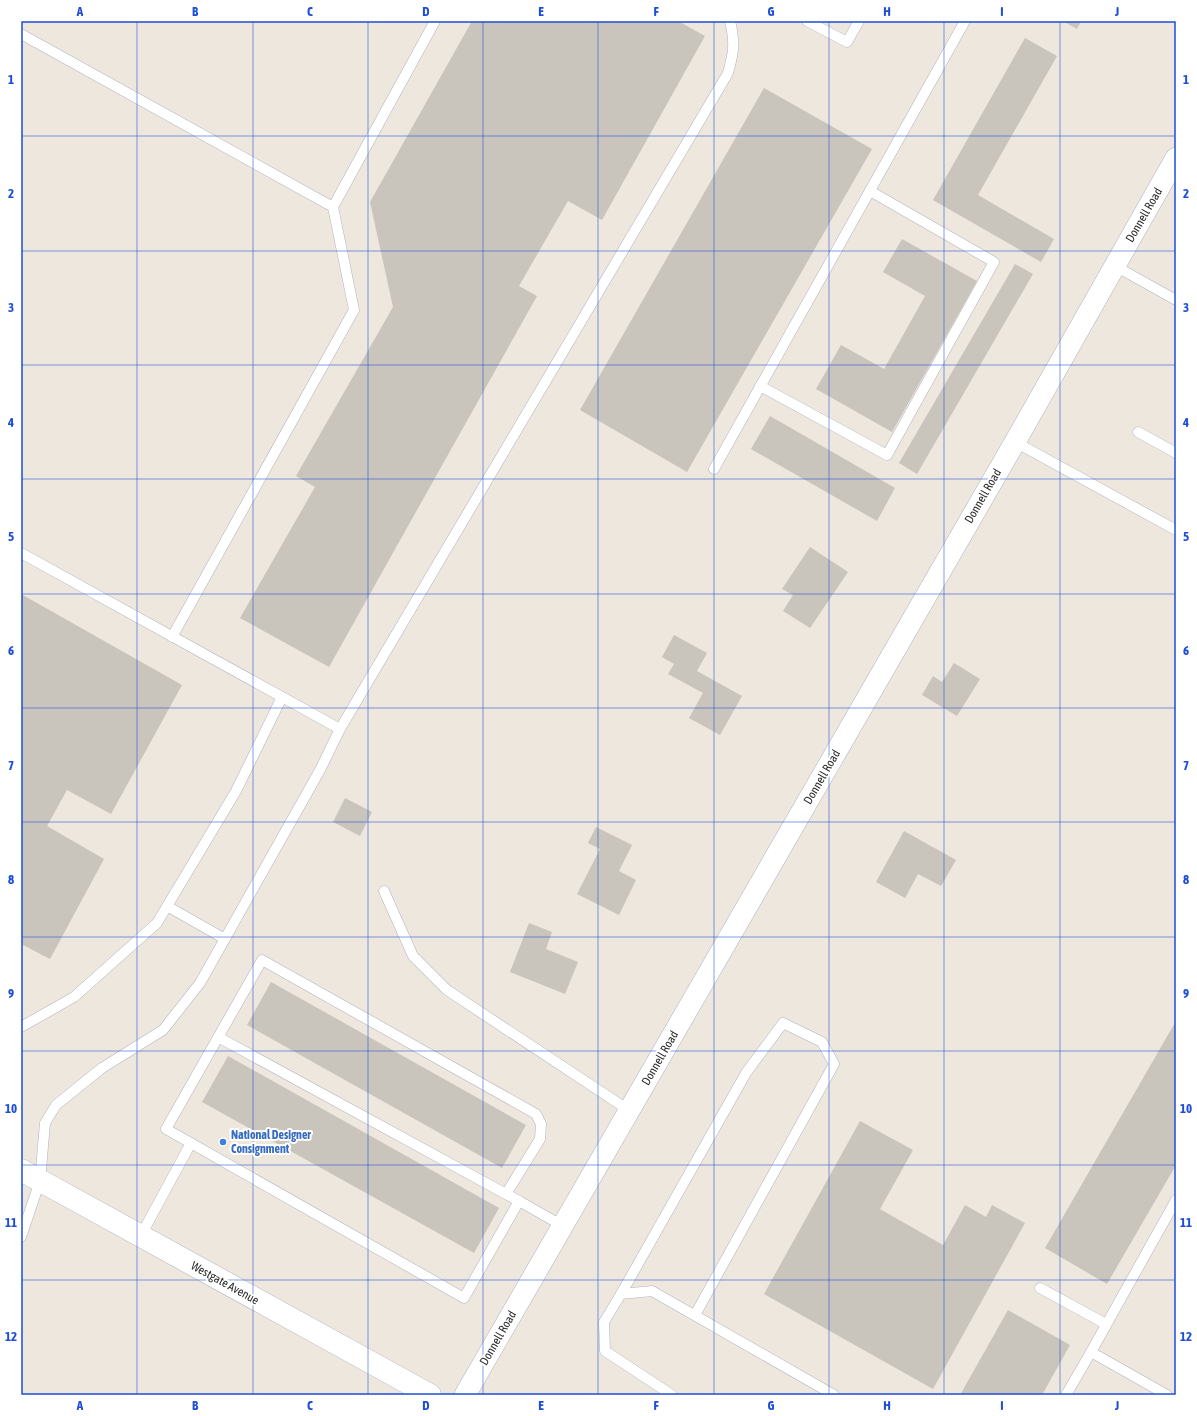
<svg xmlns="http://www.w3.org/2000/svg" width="1197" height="1416" font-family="'Asap Condensed',sans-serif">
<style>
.building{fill:#c9c4bc}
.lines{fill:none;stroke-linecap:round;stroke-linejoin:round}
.service-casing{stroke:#b1b3c0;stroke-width:11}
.minor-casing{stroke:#b1b3c0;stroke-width:22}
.tertiary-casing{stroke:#b1b3c0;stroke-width:23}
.service{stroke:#fff;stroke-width:10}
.minor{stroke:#fff;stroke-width:21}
.tertiary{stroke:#fff;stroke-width:22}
.grid{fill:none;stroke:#1d4ed8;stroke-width:1;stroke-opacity:0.55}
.shop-dot{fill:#3f7fe0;stroke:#fff;stroke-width:1.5}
.labels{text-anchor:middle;stroke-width:4;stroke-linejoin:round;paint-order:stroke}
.street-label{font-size:12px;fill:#2b2b2b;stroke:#fff}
.shop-label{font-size:12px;font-weight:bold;fill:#366cbe;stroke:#fff;text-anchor:start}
.neatline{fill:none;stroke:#1d4ed8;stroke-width:1.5}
.grid-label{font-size:13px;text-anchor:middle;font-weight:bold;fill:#1d4ed8}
</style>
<rect width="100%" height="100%" fill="#eee7dd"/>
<g class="building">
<path d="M472,21H678L705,36L602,220L568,201L519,286L537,296L329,667L240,618L315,487L296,476L393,307L370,202Z"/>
<path d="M1063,21H1081L1077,29Z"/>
<path d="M1025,38L1057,56L978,195L1054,239L1041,262L933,200Z"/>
<path d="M764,88L872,149L687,472L580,410Z"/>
<path d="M902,239L977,281L892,432L816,389L841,345L884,369L925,296L883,272Z"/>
<path d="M1015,264L1033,274L917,474L899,463Z"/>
<path d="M770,416L895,488L877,521L751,449Z"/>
<path d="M810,547L848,572L810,628L783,611L793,595L782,589Z"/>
<path d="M21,594L182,685L111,814L67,790L47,826L104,859L50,959L21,944Z"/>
<path d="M674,635L707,653L697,671L742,696L720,735L689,718L703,693L668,674L674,664L662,657Z"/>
<path d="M954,663L980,679L957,716L922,695L933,676L942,682Z"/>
<path d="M345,798L372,812L360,836L333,822Z"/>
<path d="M596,827L632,845L619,871L636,880L619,915L577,894L600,849L588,843Z"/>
<path d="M904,831L956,860L941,886L918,874L905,898L876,882Z"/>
<path d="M529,923L552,932L546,949L578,962L565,994L510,972Z"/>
<path d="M271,982L526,1125L502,1168L247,1025Z"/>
<path d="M1176,1021V1165L1107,1284L1045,1248Z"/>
<path d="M228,1056L499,1208L474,1253L202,1102Z"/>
<path d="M860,1121L913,1150L880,1209L943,1245L965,1205L986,1217L992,1205L1025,1223L933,1389L764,1294Z"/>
<path d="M1008,1310L1070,1345L1042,1395H960Z"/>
</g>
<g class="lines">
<defs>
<g id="service">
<path d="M807,21L847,42L859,21"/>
<path d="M21,34L333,207"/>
<path d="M1115,266L1176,300"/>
<path d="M760,386L887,455L994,262L870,191"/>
<path d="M1138,432L1176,453"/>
<path d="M1015,442L1176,530"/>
<path d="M714,469L965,21"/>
<path d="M21,553L340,729"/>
<path d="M172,637L354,310L333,207L435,21"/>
<path d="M384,891L413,956L447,990L630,1111"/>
<path d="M167,906L225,939"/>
<path d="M21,1027L74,997L157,923L236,791L282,697"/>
<path d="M218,1037L506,1194L519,1201L464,1298L166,1129L262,960L536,1114L541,1124L540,1139L506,1194"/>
<path d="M519,1201L563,1226"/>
<path d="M21,1237L40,1181L45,1123L56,1105L102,1068L163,1030L200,983L320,770L340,729L728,73C734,52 735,42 730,21"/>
<path d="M140,1237L191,1143"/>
<path d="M1040,1288L1106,1324"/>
<path d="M621,1294L746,1073L783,1023L822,1042L834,1064L695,1315"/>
<path d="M1091,1352L1176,1200"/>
<path d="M672,1395L605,1351L604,1322L621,1294L652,1291L834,1395"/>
<path d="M1066,1395L1091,1352L1167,1395"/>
</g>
<path id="minor" d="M465,1395L1015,442L1176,158"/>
<path id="tertiary" d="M21,1170L430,1395"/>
</defs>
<use href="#service" class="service-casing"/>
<use href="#minor" class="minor-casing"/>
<use href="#tertiary" class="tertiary-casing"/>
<use href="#service" class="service"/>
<use href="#minor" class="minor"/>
<use href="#tertiary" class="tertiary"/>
</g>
<path class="grid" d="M137,21V1395M253,21V1395M368,21V1395M483,21V1395M598,21V1395M714,21V1395M829,21V1395M944,21V1395M1060,21V1395M21,136H1176M21,251H1176M21,365H1176M21,479H1176M21,594H1176M21,708H1176M21,822H1176M21,937H1176M21,1051H1176M21,1165H1176M21,1280H1176"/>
<circle class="shop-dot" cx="223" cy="1142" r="4"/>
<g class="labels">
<g class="street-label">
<text transform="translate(1144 215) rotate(-60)" y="4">Donnell Road</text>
<text transform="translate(983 496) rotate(-60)" y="4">Donnell Road</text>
<text transform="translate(822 777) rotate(-60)" y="4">Donnell Road</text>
<text transform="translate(660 1058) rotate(-60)" y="4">Donnell Road</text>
<text transform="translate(225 1283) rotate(29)" y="4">Westgate Avenue</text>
<text transform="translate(498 1338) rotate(-60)" y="4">Donnell Road</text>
</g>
<g class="shop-label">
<text x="231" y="1139">National Designer<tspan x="231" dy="14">Consignment</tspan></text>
</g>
</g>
<rect width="1197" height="1416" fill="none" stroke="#ffffff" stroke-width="44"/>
<rect x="22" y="22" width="1153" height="1372" class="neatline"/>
<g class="grid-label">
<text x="80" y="16">A</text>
<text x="195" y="16">B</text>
<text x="310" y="16">C</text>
<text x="426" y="16">D</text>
<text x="541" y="16">E</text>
<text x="656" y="16">F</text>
<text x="771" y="16">G</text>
<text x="887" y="16">H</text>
<text x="1002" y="16">I</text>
<text x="1117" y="16">J</text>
<text x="11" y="84">1</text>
<text x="1186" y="84">1</text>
<text x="11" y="198">2</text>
<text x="1186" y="198">2</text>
<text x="11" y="312">3</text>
<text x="1186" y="312">3</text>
<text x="11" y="427">4</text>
<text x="1186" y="427">4</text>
<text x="11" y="541">5</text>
<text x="1186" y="541">5</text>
<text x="11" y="655">6</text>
<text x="1186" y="655">6</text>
<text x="11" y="770">7</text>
<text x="1186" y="770">7</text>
<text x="11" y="884">8</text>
<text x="1186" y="884">8</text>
<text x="11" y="998">9</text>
<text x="1186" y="998">9</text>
<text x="11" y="1113">10</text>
<text x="1186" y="1113">10</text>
<text x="11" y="1227">11</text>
<text x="1186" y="1227">11</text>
<text x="11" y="1341">12</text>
<text x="1186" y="1341">12</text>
<text x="80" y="1410">A</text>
<text x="195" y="1410">B</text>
<text x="310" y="1410">C</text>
<text x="426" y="1410">D</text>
<text x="541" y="1410">E</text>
<text x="656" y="1410">F</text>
<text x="771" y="1410">G</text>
<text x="887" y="1410">H</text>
<text x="1002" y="1410">I</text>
<text x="1117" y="1410">J</text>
</g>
</svg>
